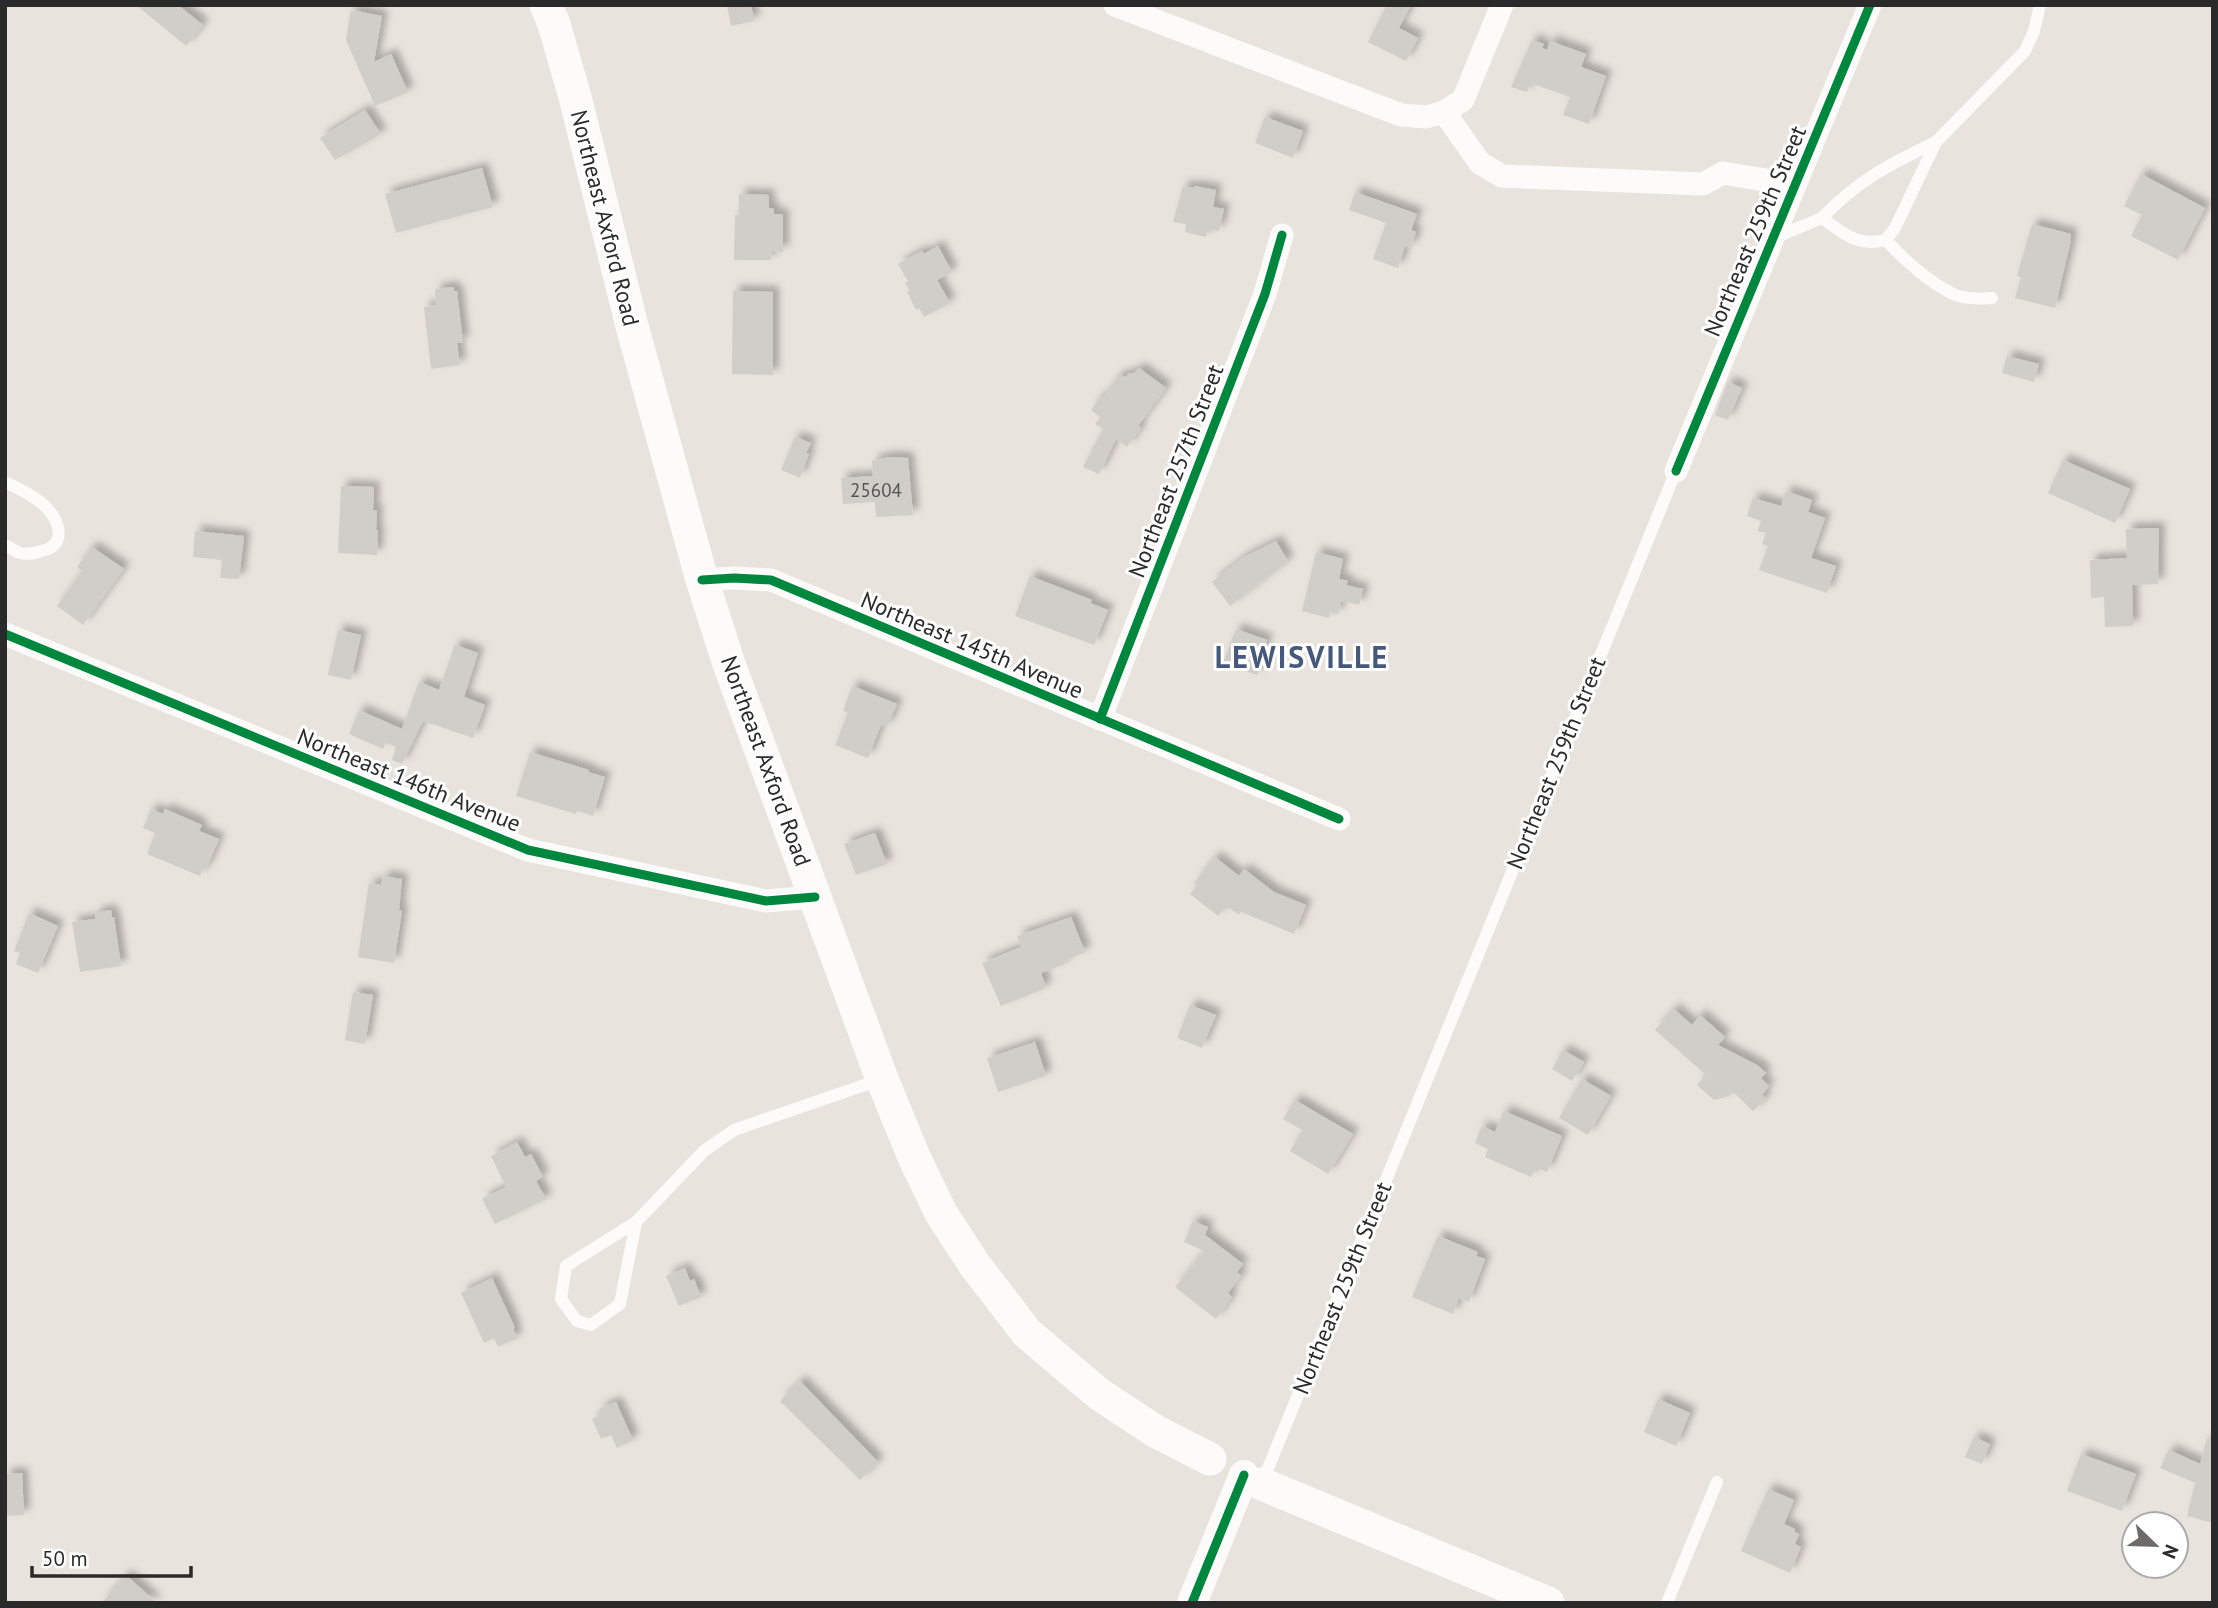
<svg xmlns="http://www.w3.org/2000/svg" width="2218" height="1608" font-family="'PT Sans',sans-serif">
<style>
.building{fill:#d1cdc9;filter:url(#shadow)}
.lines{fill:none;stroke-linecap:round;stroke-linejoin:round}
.service{stroke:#fcfbfa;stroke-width:12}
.minor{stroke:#fcfbfa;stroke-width:23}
.tertiary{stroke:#fcfbfa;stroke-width:30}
.secondary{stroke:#fcfbfa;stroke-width:33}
.cycleway-casing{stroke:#fff;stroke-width:13}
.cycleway{stroke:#00873e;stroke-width:9}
.labels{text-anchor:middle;stroke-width:6;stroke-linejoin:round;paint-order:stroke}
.number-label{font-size:19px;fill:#545452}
.street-label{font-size:23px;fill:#2a2a2a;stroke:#fff}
.district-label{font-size:30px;font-weight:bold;letter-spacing:2px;fill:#47587d;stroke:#fff}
</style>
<defs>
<filter id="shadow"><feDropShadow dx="6" dy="-6" stdDeviation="3.5" flood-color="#0004"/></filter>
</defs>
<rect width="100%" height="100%" fill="#e9e3de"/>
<g class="building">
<path d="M136,5H178L203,25L186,46Z"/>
<path d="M727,5H751L754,21L731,26Z"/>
<path d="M1387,5H1411L1399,28L1418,38L1406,61L1368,42Z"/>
<path d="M351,10L382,16L374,62L391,54L408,92L375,106L346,40Z"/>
<path d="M1532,40L1544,44L1542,48L1547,50L1550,41L1586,54L1581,67L1606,76L1589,124L1563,115L1570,97L1530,83L1527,92L1511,87Z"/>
<path d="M365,110L381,134L335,160L320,138Z"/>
<path d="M1265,117L1303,131L1293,158L1255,143Z"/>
<path d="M482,168L493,207L396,233L385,194Z"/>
<path d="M2141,174L2205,208L2178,260L2131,236L2142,215L2124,206Z"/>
<path d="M1183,186L1194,188V186L1216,190L1213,207L1224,209L1219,231L1208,229L1206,237L1185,232L1186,224L1173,222Z"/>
<path d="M1355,192L1417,214L1411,230L1416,232L1411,248L1405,246L1398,268L1373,259L1386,223L1349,210Z"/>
<path d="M739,194L769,195V208L774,209V214H783V252L772,251L771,260H734L735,215H739Z"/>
<path d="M2032,224L2071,234L2070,240H2071L2055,308L2015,298L2021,277L2017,276Z"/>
<path d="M938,246L952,272L937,280L950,303L924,317L919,308L916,310L907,292L910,291L905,283L908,281L898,264L922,251L924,254Z"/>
<path d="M453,287L454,291H457L463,342L457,343L460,365L431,369L424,307L436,305L435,289Z"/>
<path d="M733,291L773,292V375L732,374Z"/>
<path d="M2007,356L2039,364L2034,382L2002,373Z"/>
<path d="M1139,368L1166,388L1138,426L1141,428L1127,447L1116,439L1099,474L1083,467L1103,429L1095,424L1100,417L1091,410L1100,397L1103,398L1119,375L1126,377L1129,373H1134Z"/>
<path d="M1728,382L1742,388L1728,420L1715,415Z"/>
<path d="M795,437L811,443L806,453L809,454L800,478L781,470Z"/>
<path d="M889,457L908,458L913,515L876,517L875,502L843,504L841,478L873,476L872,461Z"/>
<path d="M2063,460L2130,489L2115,523L2048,493Z"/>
<path d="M341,486L374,487L373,510H377L376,530H378L377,555L338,553Z"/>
<path d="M1786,491L1812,500L1808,512L1825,518L1811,558L1836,566L1827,593L1759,570L1768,546L1762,544L1766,533L1758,531L1761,521L1747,516L1753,498L1781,506Z"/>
<path d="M2159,528L2158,584L2132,585L2133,626L2105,627L2104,597L2091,598L2090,560L2127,558L2126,529Z"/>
<path d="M195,531L244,536L239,579L220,578L222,560L193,557Z"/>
<path d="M1276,541L1288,561L1230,606L1212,582L1244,557Z"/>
<path d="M92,547L124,569L83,625L57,606L82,571L77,567Z"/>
<path d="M1316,552L1343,559L1339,579L1348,581L1346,585L1363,589L1359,605L1341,601L1338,614L1330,612L1329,618L1302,611Z"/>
<path d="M1030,576L1092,600L1090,603L1108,610L1094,645L1015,616Z"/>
<path d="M1236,629L1267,640L1260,658L1263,659L1257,675L1223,663Z"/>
<path d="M338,630L361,635L351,680L328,675Z"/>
<path d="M455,645L478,653L464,697L485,705L473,738L423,721L402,764L392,760L396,747L386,742L383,749L349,734L359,710L402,729L419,682L439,690Z"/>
<path d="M852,686L897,704L887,727L881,725L868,758L835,745L848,713L843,711Z"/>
<path d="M530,752L589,770L588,772L605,777L593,816L577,811L576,814L516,796Z"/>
<path d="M151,809L163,814L165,809L202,825L199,831L219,839L206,869L203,868L200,876L147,854L155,833L143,828Z"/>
<path d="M875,833L887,864L856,875L844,844Z"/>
<path d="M1215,857L1239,876L1244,869L1274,892L1306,905L1294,934L1241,912L1239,915L1228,907H1225L1218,916L1190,894L1197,885L1194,883Z"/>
<path d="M383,876L402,879L399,910L402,911L394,963L358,957L369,883L381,885Z"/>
<path d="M111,910L112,917H114L121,966L80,972L72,922L95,919V913Z"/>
<path d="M29,913L58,926L38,973L16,964L20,953L14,951Z"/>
<path d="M1071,917L1085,952L1063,961L1065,964L1041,973L1046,988L1001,1006L982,963L1021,947L1017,936Z"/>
<path d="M353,992L373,995L365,1044L345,1040Z"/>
<path d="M1190,1005L1216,1015L1202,1048L1177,1038Z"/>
<path d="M1674,1009L1692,1025L1700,1015L1725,1037L1718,1045L1757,1065L1766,1073L1761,1078L1769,1086L1762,1095L1766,1098L1753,1111L1733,1092L1729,1096L1714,1100L1697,1085L1706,1075L1655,1030Z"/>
<path d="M1035,1042L1046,1076L998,1092L987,1058Z"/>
<path d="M1563,1050L1584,1062L1572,1081L1552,1069Z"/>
<path d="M1582,1079L1611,1096L1588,1135L1559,1118Z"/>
<path d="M1295,1100L1353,1134L1328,1174L1290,1151L1302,1130L1283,1119Z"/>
<path d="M1504,1111L1562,1136L1547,1172L1536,1167L1531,1177L1485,1157L1488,1149L1475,1143L1482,1126L1495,1132Z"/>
<path d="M517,1142L525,1157L531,1154L543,1177L536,1181L546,1199L495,1224L482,1199L506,1187L491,1156Z"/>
<path d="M1193,1221L1208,1227L1205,1235L1243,1264L1237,1272L1241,1276L1228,1293L1232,1297L1216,1319L1175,1287L1204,1251L1184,1242Z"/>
<path d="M1438,1236L1478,1252L1476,1256L1485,1259L1469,1302L1459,1298L1453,1314L1412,1297Z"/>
<path d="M685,1268L690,1281L694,1279L701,1297L679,1306L666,1276Z"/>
<path d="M492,1278L515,1328L513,1329L517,1338L498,1347L494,1338L484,1343L461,1293Z"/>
<path d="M800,1381L878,1462L860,1480L780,1401Z"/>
<path d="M1658,1399L1690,1413L1676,1446L1644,1432Z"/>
<path d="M616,1402L633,1440L617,1448L611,1435L601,1439L592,1419L602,1415L599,1409Z"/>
<path d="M1974,1437L1990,1444L1982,1464L1965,1457Z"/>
<path d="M2207,1439H2213V1523L2187,1516L2195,1483L2160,1468L2169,1450L2200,1464Z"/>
<path d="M2081,1454L2136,1474L2122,1511L2067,1491Z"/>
<path d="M22,1473L24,1515L5,1516V1474Z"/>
<path d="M1768,1489L1794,1500L1784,1524L1795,1529V1532L1799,1534L1795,1544L1801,1547L1790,1573L1741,1551Z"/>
<path d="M126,1575L157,1603H101Z"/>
</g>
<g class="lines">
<g class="service">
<path d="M1936,142C1890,164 1858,180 1822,218C1843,234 1859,247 1886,240L1895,228L1936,142L2025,51L2034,31L2040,5"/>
<path d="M1774,238L1822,218"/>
<path d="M1886,240C1903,259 1934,287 1958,296C1969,299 1981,299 1992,298"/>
<path d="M5,482C21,490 40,498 51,513C62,529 63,546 42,551C34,553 28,555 20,553C15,551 10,548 5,545"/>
<path d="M636,1222L620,1304L591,1325L577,1321L561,1299L566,1266L636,1222L704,1151L734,1130L882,1079"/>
<path d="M1262,1483L1676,471"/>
<path d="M1667,1603L1717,1482"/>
</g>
<g class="minor">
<path d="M1115,5L1401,115L1426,117L1444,112L1463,100L1502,5"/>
<path d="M1444,112L1480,163L1502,176L1703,184L1723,173L1795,185"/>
<path d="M1676,471L1870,5"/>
<path d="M702,580L734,578L771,580L1339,819"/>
<path d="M5,634L528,850L766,901L815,897"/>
<path d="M1100,719L1265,294L1282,235"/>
</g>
<path class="tertiary" d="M1192,1603L1244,1475"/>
<g class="secondary">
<path d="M546,5L554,24L575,97L632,326L702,580L729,664L882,1079L914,1157L941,1213L974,1264L1027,1333L1099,1394L1155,1431L1210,1459"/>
<path d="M1262,1484L1548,1603"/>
</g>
<defs>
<g id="cycleway">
<path d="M1676,471L1870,5"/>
<path d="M702,580L734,578L771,580L1339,819"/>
<path d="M5,634L528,850L766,901L815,897"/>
<path d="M1100,719L1265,294L1282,235"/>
<path d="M1192,1603L1244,1475"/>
</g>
</defs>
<use href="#cycleway" class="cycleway-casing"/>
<use href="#cycleway" class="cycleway"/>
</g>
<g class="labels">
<g class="number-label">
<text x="876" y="497">25604</text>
</g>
<g class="street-label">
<text transform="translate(605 218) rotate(76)" y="8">Northeast Axford Road</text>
<text transform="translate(1755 231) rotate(-67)" y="8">Northeast 259th Street</text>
<text transform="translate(1176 471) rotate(-69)" y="8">Northeast 257th Street</text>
<text transform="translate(972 645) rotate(23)" y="8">Northeast 145th Avenue</text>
<text transform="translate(766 761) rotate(70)" y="8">Northeast Axford Road</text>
<text transform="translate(1556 763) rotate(-68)" y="8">Northeast 259th Street</text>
<text transform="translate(409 780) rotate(22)" y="8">Northeast 146th Avenue</text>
<text transform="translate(1342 1288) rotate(-68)" y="8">Northeast 259th Street</text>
</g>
<g class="district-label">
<text x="1302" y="668">LEWISVILLE</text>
</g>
</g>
<rect width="2218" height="1608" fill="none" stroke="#2a2a2a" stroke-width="14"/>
<g transform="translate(2155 1545) rotate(113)"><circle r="33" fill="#ffffff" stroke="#aaaaaa" stroke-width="2"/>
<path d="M0-5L12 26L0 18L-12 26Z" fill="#6d6b69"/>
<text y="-10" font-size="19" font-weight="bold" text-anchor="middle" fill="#2a2a2a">N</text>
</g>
<path d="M32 1566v10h159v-10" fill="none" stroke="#2a2a2a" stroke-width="3.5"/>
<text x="42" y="1566" font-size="21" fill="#2a2a2a" stroke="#ffffff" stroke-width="5" paint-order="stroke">50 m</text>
</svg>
